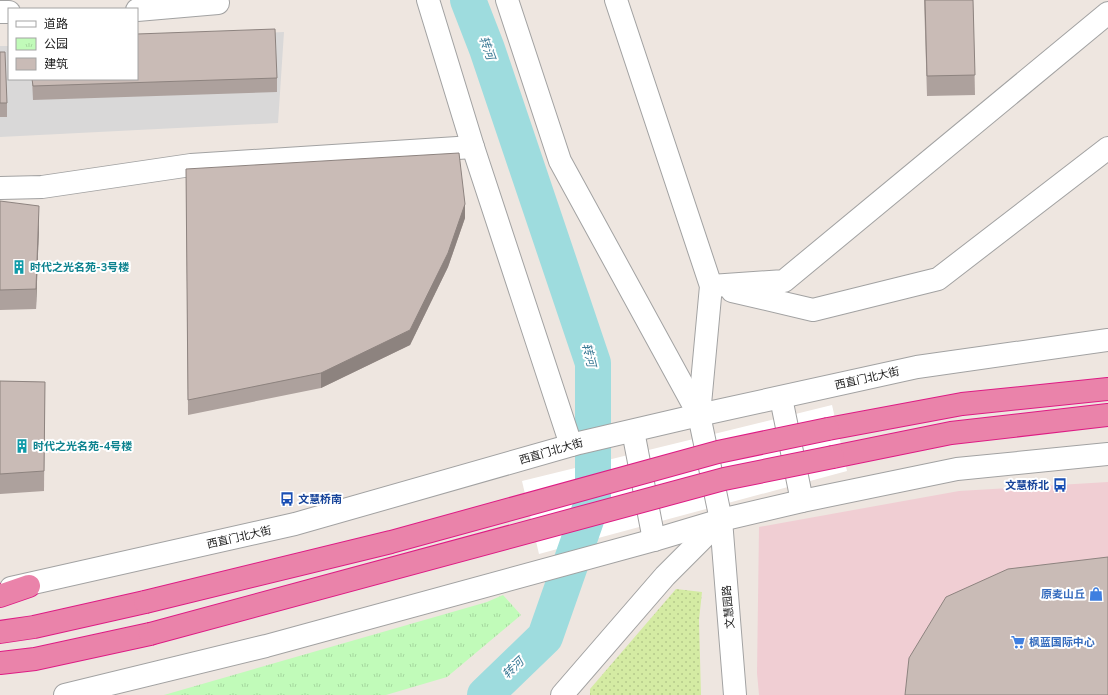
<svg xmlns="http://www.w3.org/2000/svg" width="1108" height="695" font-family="'Nunito Sans','Noto Sans SC',sans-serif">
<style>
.residential{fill:#d9d8d8}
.commercial{fill:#f0ced3}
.grass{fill:url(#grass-dots)}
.park{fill:url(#park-tufts)}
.pier{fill:#fff}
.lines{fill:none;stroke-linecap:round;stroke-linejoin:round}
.river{stroke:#9edcde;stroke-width:36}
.minor-casing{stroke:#a2a2a2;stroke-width:24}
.highway-casing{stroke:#dd1c84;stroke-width:24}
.minor{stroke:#fff;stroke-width:22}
.highway{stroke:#ea83aa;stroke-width:22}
.highway-bridge-casing{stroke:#dd1c84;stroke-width:24;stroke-linecap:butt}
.highway-bridge{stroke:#ea83aa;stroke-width:22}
.wall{fill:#ada19d}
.shaded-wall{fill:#8d837f}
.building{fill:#c9bbb6;stroke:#8d837f}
.labels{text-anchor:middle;stroke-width:4;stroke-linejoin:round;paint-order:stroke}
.culture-label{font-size:11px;font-weight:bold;fill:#0d838f;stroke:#fff;text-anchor:start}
.street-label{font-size:11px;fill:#1b1b1b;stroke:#fff}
.transit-label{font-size:11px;font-weight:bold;fill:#164399;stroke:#fff;text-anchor:end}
.shop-label{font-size:11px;font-weight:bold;fill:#366cbe;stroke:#fff;text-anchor:end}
.water-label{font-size:12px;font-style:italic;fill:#3d7b96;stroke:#fff}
</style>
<defs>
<pattern id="grass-dots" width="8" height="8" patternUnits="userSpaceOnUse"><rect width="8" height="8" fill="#d4eba3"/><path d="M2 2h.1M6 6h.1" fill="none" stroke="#b5c98c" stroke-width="1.8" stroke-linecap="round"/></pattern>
<pattern id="park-tufts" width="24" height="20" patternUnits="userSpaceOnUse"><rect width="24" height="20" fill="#c1fbb9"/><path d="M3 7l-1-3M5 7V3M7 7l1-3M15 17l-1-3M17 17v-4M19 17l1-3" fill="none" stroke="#a5d79e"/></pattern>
</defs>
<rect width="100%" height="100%" fill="#eee6e0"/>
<path class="residential" d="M284,32L278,123L0,137V46H9V79H137V39Z"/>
<path class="commercial" d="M1108,482V695H759L757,673L759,527L959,491Z"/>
<path class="grass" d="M676,589L702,592L699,620L701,695H590V689Z"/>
<path class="park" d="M503,595L521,615L447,677L386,695H164L487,602Z"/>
<path class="pier" d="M832,405L847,471L539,554L522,481Z"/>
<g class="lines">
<path class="river" d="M468,0L487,49L593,363V500L545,637L485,695"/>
<defs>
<g id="minor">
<path d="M428,0L473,147L571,445"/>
<path d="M507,0L560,161L699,415L721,520L735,695"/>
<path d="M616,0L711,286L699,415"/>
<path d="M137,10L218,3"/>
<path d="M0,12H9"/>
<path d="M0,188L42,187L191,165L473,147"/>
<path d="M711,286L784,281L1108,13"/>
<path d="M732,291L813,310L938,279L1108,148"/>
<path d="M781,398L802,501"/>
<path d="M633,431L654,540"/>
<path d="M11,588L295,524L579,443L699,415L917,367L1108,340"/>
<path d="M65,695L266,646L654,540L721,520L802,501L957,469L1108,454"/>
<path d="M562,695L665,576L719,522"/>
</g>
<g id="highway">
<path d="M828,429L962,404L1108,389"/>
<path d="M833,457L951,433L1108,415"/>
<path d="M0,596L29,586"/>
<path d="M0,632L34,627L145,602"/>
<path d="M0,663L35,659L150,634"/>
</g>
</defs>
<use href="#minor" class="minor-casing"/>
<use href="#highway" class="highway-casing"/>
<use href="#minor" class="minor"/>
<use href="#highway" class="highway"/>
<defs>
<g id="highway-bridge">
<path d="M145,602L391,542L718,452L828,429"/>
<path d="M150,634L724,479L833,457"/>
</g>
</defs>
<use href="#highway-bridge" class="highway-bridge-casing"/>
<use href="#highway-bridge" class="highway-bridge"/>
</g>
<g class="wall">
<path d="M924,0H973L975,95L927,96Z"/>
<path d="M0,52L7,103V117H0Z"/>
<path d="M277,78V92L33,100L32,79H137Z"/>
<path d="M186,169L465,218L448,267L410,345L321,388L188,415Z"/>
<path d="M0,201L39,226L36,309L0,310Z"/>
<path d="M0,381L45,382L44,491L0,494Z"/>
</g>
<g class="shaded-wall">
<path d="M465,204V218L448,267L410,345L321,388V373Z"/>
<path d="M39,206V226L36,309V289Z"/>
</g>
<g class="building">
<path d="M925,0H973L975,75L927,76Z"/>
<path d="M275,29L277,78L33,86L32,79H137V34Z"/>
<path d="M0,52H5L7,103H0Z"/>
<path d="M459,153L465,204L448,253L410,330L321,373L188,400L186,169Z"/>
<path d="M0,201L39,206L36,289L0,290Z"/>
<path d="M0,381L45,382L44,471L0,474Z"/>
<path d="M1108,557V695H905L909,658L946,597L1008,569Z"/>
</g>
<defs>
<symbol id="building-bare" viewBox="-9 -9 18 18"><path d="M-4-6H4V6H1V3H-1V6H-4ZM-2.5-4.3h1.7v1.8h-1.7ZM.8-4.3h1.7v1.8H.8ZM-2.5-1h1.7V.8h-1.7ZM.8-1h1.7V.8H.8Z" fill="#0f9aa8" stroke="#fff" stroke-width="2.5" paint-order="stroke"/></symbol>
<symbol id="bus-bare" viewBox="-9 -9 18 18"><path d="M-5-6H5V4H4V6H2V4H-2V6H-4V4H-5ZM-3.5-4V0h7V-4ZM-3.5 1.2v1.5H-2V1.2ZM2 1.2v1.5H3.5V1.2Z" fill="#1a4fb4" stroke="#fff" stroke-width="2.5" paint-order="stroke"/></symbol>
<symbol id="shop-bare" viewBox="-9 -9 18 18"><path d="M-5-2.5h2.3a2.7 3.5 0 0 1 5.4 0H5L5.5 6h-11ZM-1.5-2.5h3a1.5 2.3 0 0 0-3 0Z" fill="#3f7fe0" stroke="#fff" stroke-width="2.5" paint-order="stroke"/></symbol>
<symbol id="supermarket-bare" viewBox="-9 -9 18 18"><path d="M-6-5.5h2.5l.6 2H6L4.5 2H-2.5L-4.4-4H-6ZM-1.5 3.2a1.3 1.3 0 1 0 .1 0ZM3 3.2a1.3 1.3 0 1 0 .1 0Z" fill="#3f7fe0" stroke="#fff" stroke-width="2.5" paint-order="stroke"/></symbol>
</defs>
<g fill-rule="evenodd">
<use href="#building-bare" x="9" y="257" width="20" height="20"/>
<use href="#building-bare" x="12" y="436" width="20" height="20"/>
<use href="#bus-bare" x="1050" y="475" width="20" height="20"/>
<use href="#bus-bare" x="277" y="489" width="20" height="20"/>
<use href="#shop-bare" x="1086" y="584" width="20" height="20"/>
<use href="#supermarket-bare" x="1008" y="632" width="20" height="20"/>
</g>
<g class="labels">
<g class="culture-label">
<text x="30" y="271">时代之光名苑-3号楼</text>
<text x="33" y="450">时代之光名苑-4号楼</text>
</g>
<g class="street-label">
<text transform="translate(867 378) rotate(-13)" y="4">西直门北大街</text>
<text transform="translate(551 451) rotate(-16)" y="4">西直门北大街</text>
<text transform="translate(239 537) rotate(-13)" y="4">西直门北大街</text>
<text transform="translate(728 607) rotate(-95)" y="4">文慧园路</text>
</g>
<g class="transit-label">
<text x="1049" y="489">文慧桥北</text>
<text x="298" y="503" text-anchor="start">文慧桥南</text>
</g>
<g class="shop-label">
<text x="1085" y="598">原麦山丘</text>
<text x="1029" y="646" text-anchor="start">枫蓝国际中心</text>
</g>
<g class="water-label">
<text transform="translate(487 48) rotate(70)" y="4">转河</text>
<text transform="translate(589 355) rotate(76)" y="4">转河</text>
<text transform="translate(513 668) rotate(-44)" y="4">转河</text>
</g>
</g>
<rect x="8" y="8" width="130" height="72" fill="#ffffff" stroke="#a4a4a4"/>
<rect x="16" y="21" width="20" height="6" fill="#ffffff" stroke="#a4a4a4"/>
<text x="44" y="28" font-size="12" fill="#1b1b1b">道路</text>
<rect x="16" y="38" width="20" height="12" fill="url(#park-tufts)" stroke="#a4a4a4"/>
<text x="44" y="48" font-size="12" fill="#1b1b1b">公园</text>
<rect x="16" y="58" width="20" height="12" fill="#c9bbb6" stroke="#a4a4a4"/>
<text x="44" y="68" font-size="12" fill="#1b1b1b">建筑</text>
</svg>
